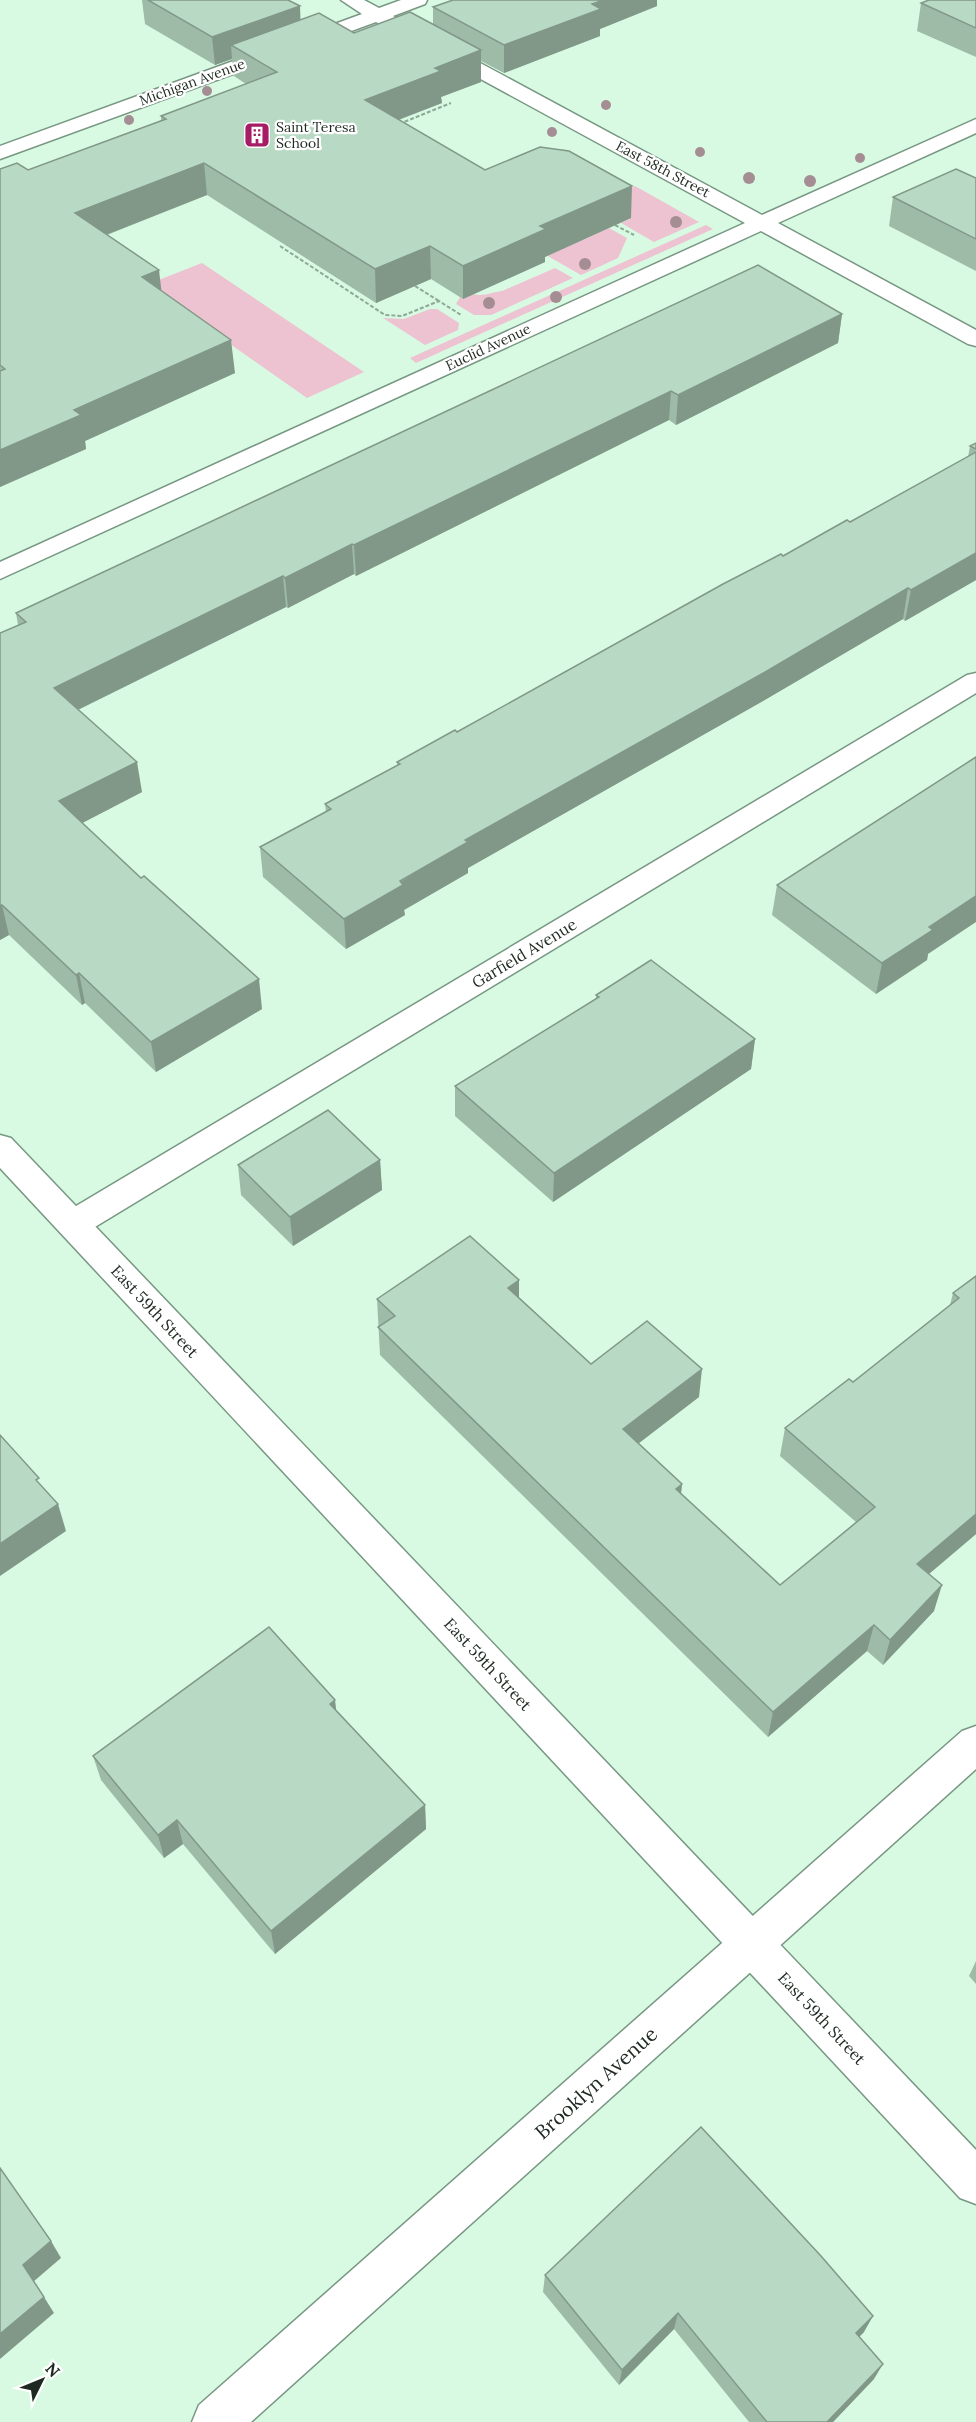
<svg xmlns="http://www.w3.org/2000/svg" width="976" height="2422" font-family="Lora,serif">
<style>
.green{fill:#edc2d1}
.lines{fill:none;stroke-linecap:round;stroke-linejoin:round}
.minor-casing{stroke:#789783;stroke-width:3}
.tertiary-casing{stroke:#789783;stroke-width:3}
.path{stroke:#8fa897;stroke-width:2;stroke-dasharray:4 2;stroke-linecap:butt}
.minor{fill:#fff;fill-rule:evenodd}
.tertiary{fill:#fff;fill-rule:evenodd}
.tree{fill:#a58d94}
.wall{fill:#9ebba8}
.shaded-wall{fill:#819888}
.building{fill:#b8d9c3;stroke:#819888;stroke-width:1.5}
.labels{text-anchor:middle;stroke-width:4.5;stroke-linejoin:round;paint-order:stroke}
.far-street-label{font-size:14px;fill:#1d2921;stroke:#fff}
.far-poi-label{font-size:14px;fill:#1d2921;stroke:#fff;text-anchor:start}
.street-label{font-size:16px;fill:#1d2921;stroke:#fff}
.near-street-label{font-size:20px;fill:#1d2921;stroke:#fff}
</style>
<rect width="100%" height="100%" fill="#d8fae3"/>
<g class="green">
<path d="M635,186L699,222L654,242L621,223L630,219L619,193Z"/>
<path d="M706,225L713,229L416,363L410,358Z"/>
<path d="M609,228L627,238L618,258L581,275L539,251L585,239Z"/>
<path d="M202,263L364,372L307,398L146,285Z"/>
<path d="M555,268L573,278L491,315H474L456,304L460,297L463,299L473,294C482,297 493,292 502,291Z"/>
<path d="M430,309H437L459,323L458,330L425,345L383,318L404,319Z"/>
</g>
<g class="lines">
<defs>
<g id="minor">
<path d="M341,0H364L379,8L401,0H427L425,4L393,16L762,215L976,119V133L778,223L976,330V346L968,344L761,231L0,579V562L745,223L376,22L0,159V146L362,14Z"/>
<path d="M976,673V693L85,1233L73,1237L61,1233L56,1224L61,1215L967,675Z"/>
<path d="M976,1726V1769L251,2422H192L199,2405L962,1731Z"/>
</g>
<path id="tertiary" d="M0,1135L11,1138L976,2150V2204L960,2198L0,1168Z"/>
</defs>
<use href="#minor" class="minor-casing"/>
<use href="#tertiary" class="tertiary-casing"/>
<g class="path">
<path d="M399,124L451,103"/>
<path d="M615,225L634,235"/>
<path d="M280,246L385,315L402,316L439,301L461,315"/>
<path d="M415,286L439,301"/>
</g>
<use href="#minor" class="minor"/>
<use href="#tertiary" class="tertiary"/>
</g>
<g class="tree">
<circle cx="207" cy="91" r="5"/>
<circle cx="606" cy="105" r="5"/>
<circle cx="129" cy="120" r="5"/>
<circle cx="552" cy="132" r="5"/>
<circle cx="700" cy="152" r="5"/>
<circle cx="860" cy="158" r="5"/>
<circle cx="749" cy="178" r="6"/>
<circle cx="810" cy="181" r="6"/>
<circle cx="676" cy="222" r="6"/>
<circle cx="585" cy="264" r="6"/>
<circle cx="556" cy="297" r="6"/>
<circle cx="489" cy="303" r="6"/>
</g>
<g class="wall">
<path d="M142,0H288L300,6V20L354,33L433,25V7L453,0H657V6L600,29V36L504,73L481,61V82L441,97L442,103L399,120L485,170L631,218L545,257V262L463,299L431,279L376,303L207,195L107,235L161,290L235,373L85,441L86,449L0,487V169L28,170L161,121V116L246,84L234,76L232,59L215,65L145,24Z"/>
<path d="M976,0V57L917,31L921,3Z"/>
<path d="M976,178V271L889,226L893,197Z"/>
<path d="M842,314L838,343L676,425L669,420L356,576L354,574L288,608L286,607L78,710L142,792L82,823L262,1009L156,1072L85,1003L82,1005L9,935L0,940L18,625L16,613Z"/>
<path d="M976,443V580L905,621L903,619L763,701L468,868V873L404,910L405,915L346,949L263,877L260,847L326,812L325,804L397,765V762L457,732L783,556L850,522L968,457L970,446Z"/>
<path d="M777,885L928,954L927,960L876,994L772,915Z"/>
<path d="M596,995L755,1039L751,1069L553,1202L455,1116V1086L596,999Z"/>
<path d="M380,1160L382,1190L293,1246L241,1195L238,1165Z"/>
<path d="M976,1276V1534L929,1574L934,1611L883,1665L867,1651L768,1737L380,1355L377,1299L519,1297L591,1364L699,1397L638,1443L682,1484L681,1494L780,1585L856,1522L780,1456L785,1428L853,1382L950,1305L953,1293Z"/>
<path d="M336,1710L425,1805L426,1829L275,1954L183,1844L164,1858L101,1780L93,1756Z"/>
<path d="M976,1961V1984L969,1976Z"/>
<path d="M545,2275L864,2332L859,2337L874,2379L833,2422H749L674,2329L619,2385L543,2292Z"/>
</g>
<g class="shaded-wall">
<path d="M604,0H657V6L600,29V36L504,73V45Z"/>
<path d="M300,6L301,34L231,45L232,59L215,65L212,37Z"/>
<path d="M481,50V82L441,97L442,103L366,132L365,100L435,68Z"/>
<path d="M204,163L207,195L80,245L75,213Z"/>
<path d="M632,186L631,218L545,257V262L463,299V266L540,226Z"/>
<path d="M430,246L431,279L376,303L375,269Z"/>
<path d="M159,270L163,304L142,277Z"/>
<path d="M842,314L838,343L676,425L678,395Z"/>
<path d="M231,340L235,373L85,441L86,449L0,487V450L74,410Z"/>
<path d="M671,391L669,420L356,576L354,545Z"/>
<path d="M352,544L354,574L288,608L285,578Z"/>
<path d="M976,553V580L905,621L911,590Z"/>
<path d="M283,576L286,607L59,719L54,688Z"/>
<path d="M908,588L903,619L763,701L468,868V873L404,910L405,915L346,949L344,919L465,840Z"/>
<path d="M137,762L142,792L65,832L59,801Z"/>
<path d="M976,896V922L928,954L927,960L876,994L882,963L929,927Z"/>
<path d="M2,905L9,935L0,940V906Z"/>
<path d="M79,973L85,1003L82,1005L76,975Z"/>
<path d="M259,979L262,1009L156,1072L151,1042Z"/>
<path d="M755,1039L751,1069L553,1202L554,1173Z"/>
<path d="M380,1160L382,1190L293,1246L290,1217Z"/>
<path d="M519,1280V1308L508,1288Z"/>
<path d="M702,1369L699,1397L621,1457L623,1429Z"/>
<path d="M682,1484L679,1511L676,1489Z"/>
<path d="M58,1504L66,1531L0,1576V1544Z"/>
<path d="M976,1514V1534L910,1590L917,1564Z"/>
<path d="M942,1585L934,1611L883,1665L890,1640Z"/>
<path d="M874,1625L867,1651L768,1737L773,1712Z"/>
<path d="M335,1700L338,1725L330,1704Z"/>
<path d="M425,1805L426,1829L275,1954L271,1931Z"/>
<path d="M177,1820L183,1844L164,1858L158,1835Z"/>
<path d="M51,2241L61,2258L33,2282L23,2265Z"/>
<path d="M44,2297L54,2313L0,2359V2334Z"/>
<path d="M678,2313L674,2329L619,2385L622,2370Z"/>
<path d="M873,2316L864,2332L847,2349L856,2333Z"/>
<path d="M883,2364L874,2379L833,2422H827Z"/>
</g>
<g class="building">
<path d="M148,0H288L300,6L212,37Z"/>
<path d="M453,0H604L592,4L601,9L504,45L433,7Z"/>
<path d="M929,0H976V28L921,3Z"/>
<path d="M410,12L481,50L435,68L441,71L365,100L485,170L540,147L569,151L632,186L540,226L546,229L463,266L430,246L375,269L204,163L75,213L159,270L142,277L231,340L74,410L81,415L0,450V371L5,369L0,365V169L17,163L28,170L166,119L161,116L277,72L231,45L319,13L354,33Z"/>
<path d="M956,169L976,178V239L893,197Z"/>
<path d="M758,265L842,314L678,395L671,391L354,545L352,544L285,578L283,576L54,688L137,762L59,801L141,878L144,876L259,979L151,1042L79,973L76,975L2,905L0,906V633L26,622L16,613Z"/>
<path d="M976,443V449L970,446Z"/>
<path d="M976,452V553L911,590L908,588L767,671L465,840L468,842L400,881L403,885L344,919L260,847L331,809L325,804L400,764L397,762L455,730L457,732L723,584L781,554L783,556L847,520L850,522Z"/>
<path d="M976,757V896L929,927L933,930L882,963L777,885Z"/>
<path d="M651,960L755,1039L554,1173L455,1086L599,997L596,995Z"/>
<path d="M328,1110L380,1160L290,1217L238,1165Z"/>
<path d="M470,1236L519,1280L508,1288L591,1364L647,1321L702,1369L623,1429L682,1484L676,1489L780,1585L875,1507L785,1428L849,1379L853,1382L959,1298L953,1293L976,1276V1514L917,1564L942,1585L890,1640L874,1625L773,1712L378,1327L395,1316L377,1299Z"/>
<path d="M0,1435L39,1478L36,1480L58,1504L0,1544Z"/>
<path d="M269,1627L335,1700L330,1704L425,1805L271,1931L177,1820L158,1835L93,1756Z"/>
<path d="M701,2127L821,2256L873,2316L856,2333L883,2364L827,2422H767L678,2313L622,2370L545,2275Z"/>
<path d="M0,2168L51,2241L23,2265L44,2297L0,2334Z"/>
</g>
<defs>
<symbol id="building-square" viewBox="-11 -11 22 22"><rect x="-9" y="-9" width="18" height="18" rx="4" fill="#a61d66" stroke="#fff"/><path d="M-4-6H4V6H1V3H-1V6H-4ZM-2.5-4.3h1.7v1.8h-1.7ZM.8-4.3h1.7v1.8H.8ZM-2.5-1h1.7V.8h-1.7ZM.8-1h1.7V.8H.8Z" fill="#fff"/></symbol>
</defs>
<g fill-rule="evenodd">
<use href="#building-square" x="242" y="120" width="30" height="30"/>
</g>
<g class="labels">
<g class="far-street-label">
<text transform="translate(192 82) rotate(-20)" y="5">Michigan Avenue</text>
<text transform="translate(663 169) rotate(28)" y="5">East 58th Street</text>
<text transform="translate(488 347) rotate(-25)" y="5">Euclid Avenue</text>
</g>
<g class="far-poi-label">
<text x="276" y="132">Saint Teresa<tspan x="276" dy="16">School</tspan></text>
</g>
<g class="street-label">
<text transform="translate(524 953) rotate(-31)" y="6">Garfield Avenue</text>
<text transform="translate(155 1311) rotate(47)" y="6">East 59th Street</text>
<text transform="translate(488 1664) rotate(47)" y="6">East 59th Street</text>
<text transform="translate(822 2018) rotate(47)" y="6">East 59th Street</text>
</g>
<g class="near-street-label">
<text transform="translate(596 2083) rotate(-42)" y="7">Brooklyn Avenue</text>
</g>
</g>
<g transform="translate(42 2380) rotate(47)" stroke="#ffffff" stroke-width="4.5" paint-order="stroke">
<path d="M0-4.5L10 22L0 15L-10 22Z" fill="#1d2921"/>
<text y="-9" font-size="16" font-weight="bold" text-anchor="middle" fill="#1d2921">N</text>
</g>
</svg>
